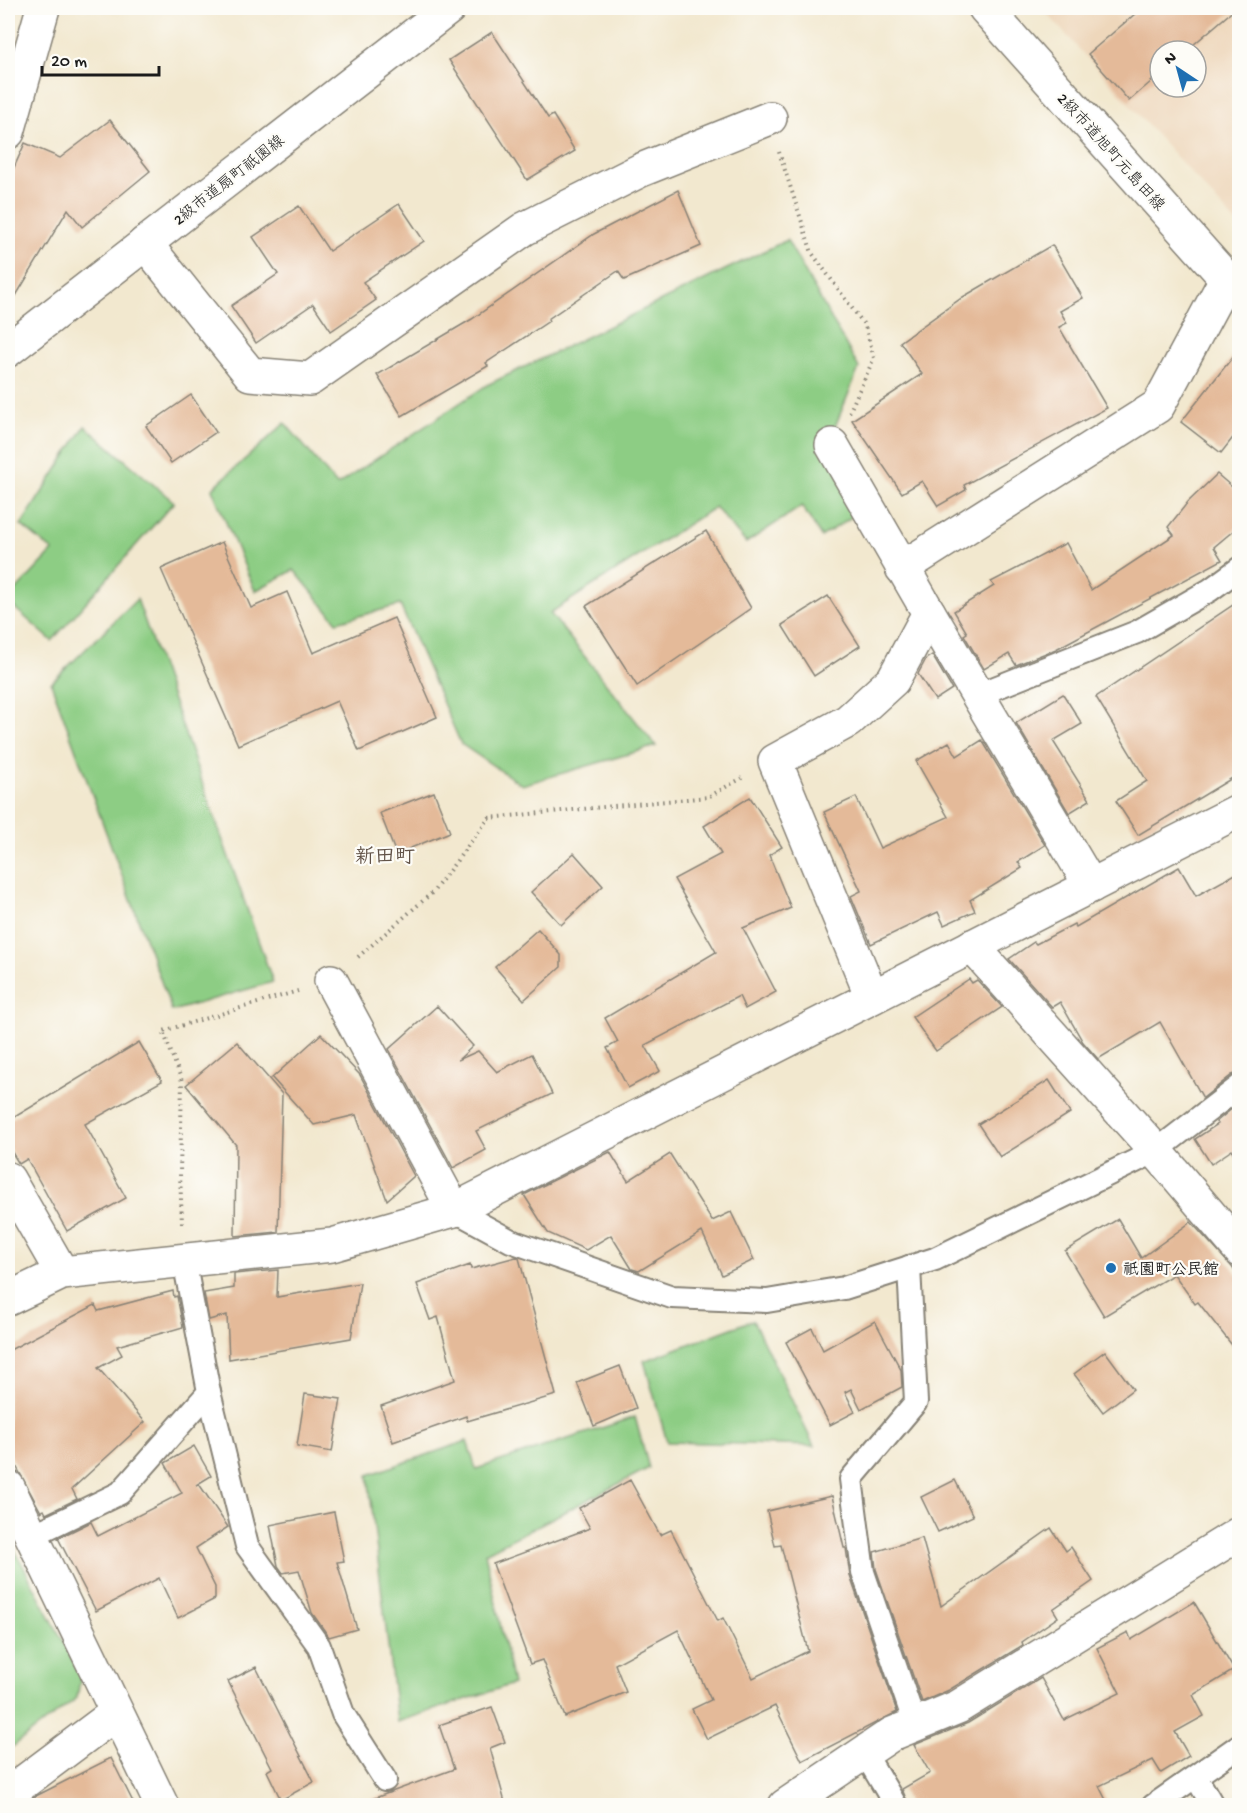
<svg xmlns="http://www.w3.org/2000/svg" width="1247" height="1813" font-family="'Gochi Hand','Klee One',sans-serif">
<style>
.built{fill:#eed7bb;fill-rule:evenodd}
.green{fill:#8dcd84;stroke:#547450;stroke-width:1.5}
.building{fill:#e4ba99}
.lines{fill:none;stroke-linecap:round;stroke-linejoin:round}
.service-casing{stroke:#878276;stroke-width:26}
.minor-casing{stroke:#878276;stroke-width:36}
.tertiary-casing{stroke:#878276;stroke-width:36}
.path{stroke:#878276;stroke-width:4;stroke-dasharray:1.5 4.5;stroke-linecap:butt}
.service{stroke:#fff;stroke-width:22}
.minor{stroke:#fff;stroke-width:33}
.tertiary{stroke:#fff;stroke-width:33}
.poi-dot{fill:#1f6fb2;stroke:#fdfcf7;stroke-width:2}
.labels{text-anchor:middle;stroke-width:4.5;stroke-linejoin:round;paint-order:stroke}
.street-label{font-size:16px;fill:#1c1c1c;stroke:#fdfcf7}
.poi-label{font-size:16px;font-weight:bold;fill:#1c1c1c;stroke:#fdfcf7;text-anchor:start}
.quarter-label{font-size:20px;font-weight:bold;fill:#625348;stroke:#fdfcf7}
</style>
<rect width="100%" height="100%" fill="#fdfcf7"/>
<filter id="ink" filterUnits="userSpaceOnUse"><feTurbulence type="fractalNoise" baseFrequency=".0167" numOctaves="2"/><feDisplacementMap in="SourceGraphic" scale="12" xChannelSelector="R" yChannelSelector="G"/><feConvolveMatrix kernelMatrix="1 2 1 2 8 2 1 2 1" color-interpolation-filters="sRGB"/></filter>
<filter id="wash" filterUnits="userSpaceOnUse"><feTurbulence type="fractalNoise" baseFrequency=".008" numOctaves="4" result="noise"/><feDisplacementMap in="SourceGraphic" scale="24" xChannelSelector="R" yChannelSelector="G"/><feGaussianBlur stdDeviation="1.35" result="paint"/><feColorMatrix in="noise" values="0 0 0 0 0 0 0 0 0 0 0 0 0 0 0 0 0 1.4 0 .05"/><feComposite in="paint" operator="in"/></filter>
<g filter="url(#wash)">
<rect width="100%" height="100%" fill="#f2e8cf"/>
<path class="built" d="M1042,8H1239V226ZM1160,51H1196V87H1160Z"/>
<g class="green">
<path d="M787,240L859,368L830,439L873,503L821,537L802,506L746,543L715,507L550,613L656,746L522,785L461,744L400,605L337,622L294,570L255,591L212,489L285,423L337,485L487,385Z"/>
<path d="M85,426L174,502L52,641L8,602V599L53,551L21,525Z"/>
<path d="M137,599L273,982L172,1011L51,683Z"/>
<path d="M753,1320L814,1446L667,1442L644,1361Z"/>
<path d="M635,1417L649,1468L485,1553L513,1684L397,1722L368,1475L467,1441L476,1469Z"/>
<path d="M8,1544L12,1545L81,1675L77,1698L8,1750Z"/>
</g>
<g id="blocks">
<g class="building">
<path d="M1142,8H1236L1186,51H1160V74L1129,101L1088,54Z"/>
<path d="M492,32L548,118L553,115L575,151L527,180L449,60Z"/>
<path d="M110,120L150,171L82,227L68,209L8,309V181L25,143L60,158Z"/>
<path d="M678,190L701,246L624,280L618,271L548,319L549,321L486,363L488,366L402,416L377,375L472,319L594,234Z"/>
<path d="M399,204L424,241L363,282L376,300L331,331L313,304L256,343L231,306L278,274L253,237L299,206L329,251Z"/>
<path d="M1052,245L1083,298L1060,311L1067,323L1059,327L1107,408L964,485L966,490L938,506L922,481L902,493L852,420L922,374L900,342L963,297Z"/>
<path d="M1239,349V430L1221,453L1181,422Z"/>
<path d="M191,395L216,432L171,463L146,426Z"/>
<path d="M1217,474L1239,493V526L1214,547L1222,560L1056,649L1016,665L1009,654L984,669L964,635L967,633L954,611L994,586L991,582L1066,543L1091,590L1174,535L1168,527L1188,502Z"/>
<path d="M706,531L751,608L637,686L586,606Z"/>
<path d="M222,542L251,608L287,592L313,653L394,618L437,717L359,751L337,701L238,745L161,569Z"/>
<path d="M828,596L860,646L814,676L782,625Z"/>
<path d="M1239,601V774L1138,835L1116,801L1147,781L1096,697Z"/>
<path d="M932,655L952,689L935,700L918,674L926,659Z"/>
<path d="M1063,694L1082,724L1053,741L1090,800L1069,813L1016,723Z"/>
<path d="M982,740L1045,845L1018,862L1022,868L970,900L975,911L944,925L938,912L871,944L851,896L861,891L824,812L856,797L880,848L948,817L916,761L949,742L957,756Z"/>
<path d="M434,792L450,832L396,854L380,813Z"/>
<path d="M750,797L782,847L769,855L791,908L743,928L776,992L745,1009L739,996L645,1045L660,1071L628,1088L607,1048L618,1042L605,1018L716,952L674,879L721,854L704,826Z"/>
<path d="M574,853L603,886L561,925L531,892Z"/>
<path d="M1179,867L1196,896L1239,872V1073L1232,1075L1203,1098L1160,1022L1098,1059L1083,1042L1060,1002L1052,1007L1009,959L1034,942L1036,944L1074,924L1076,927Z"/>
<path d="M538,929L561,955V967L524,1000L495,967Z"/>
<path d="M969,979L972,983L977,980L1002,1007L936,1051L912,1017Z"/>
<path d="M437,1006L473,1046L458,1060L478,1051L497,1072L532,1054L552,1094L476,1131L486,1150L453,1168L389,1049Z"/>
<path d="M321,1034L360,1075L414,1176L387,1200L356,1115L314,1125L272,1078Z"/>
<path d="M139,1042L162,1081L85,1124L126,1198L67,1231L27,1159L19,1164L8,1146V1121Z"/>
<path d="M237,1042L282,1094L278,1232L235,1236L236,1145L186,1085Z"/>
<path d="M1049,1080L1070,1113L1000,1157L978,1124Z"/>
<path d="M1239,1103V1163L1232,1150L1211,1164L1195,1139L1218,1124L1216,1122Z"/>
<path d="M610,1152L628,1181L670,1154L712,1221L731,1212L754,1260L722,1275L702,1232L639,1271L632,1269L611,1235L586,1250L548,1233L524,1195Z"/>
<path d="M1118,1219L1141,1258L1191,1222L1232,1267L1239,1277V1354L1198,1302L1195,1304L1174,1274L1104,1316L1065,1251Z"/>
<path d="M516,1257L519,1258L556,1395L467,1421L466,1416L393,1442L381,1406L455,1380L438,1317L430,1320L417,1284L470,1265L471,1269Z"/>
<path d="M278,1270L277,1297L360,1283L351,1338L229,1359L227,1315L209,1320L204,1293L234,1288V1274Z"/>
<path d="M173,1291L174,1297L177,1296L183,1327L117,1346L122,1355L98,1368L145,1422L72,1489L77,1499L46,1514L44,1510L41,1512L8,1451V1351L95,1305L98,1311Z"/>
<path d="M875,1321L901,1370L902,1387L861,1409L851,1389L845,1392L855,1412L830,1425L786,1342L812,1328L823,1350Z"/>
<path d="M1105,1351L1133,1389L1103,1412L1074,1374Z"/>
<path d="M620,1366L636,1408L594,1426L577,1383Z"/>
<path d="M305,1394L341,1399L332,1452L297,1446Z"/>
<path d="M194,1446L211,1476L196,1485L199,1484L228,1527L196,1548L215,1587V1599L178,1618L159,1578L96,1611L58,1538L91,1522L98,1536L182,1493L165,1463Z"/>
<path d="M630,1480L660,1535L671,1530L718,1621L723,1618L753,1678L808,1651L781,1545L775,1546L767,1511L832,1496L844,1548H846L850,1576L897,1712L802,1761L775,1706L707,1739L692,1709L711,1700L678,1630L615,1664L626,1692L565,1717L542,1660L530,1664L493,1564L590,1528L579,1508Z"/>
<path d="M955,1480L973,1516L938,1532L921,1497Z"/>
<path d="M334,1512L344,1561L337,1562L357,1629L329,1637L312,1613L299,1570L283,1573L278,1566L270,1525Z"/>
<path d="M1051,1528L1066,1551L1071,1547L1093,1581L1053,1609L1058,1617L1022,1642L1023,1645L949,1690L922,1702L876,1569L874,1552L922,1538L941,1606Z"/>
<path d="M1194,1602L1234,1670L1193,1695L1204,1716L1175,1732L1189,1756L1161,1773L1153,1760L1099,1786L1109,1806H909L902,1789L930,1773L914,1745L968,1723L1041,1678L1064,1720L1120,1693L1097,1648L1128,1632L1131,1640Z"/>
<path d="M256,1667L314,1782L281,1800L267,1771L272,1768L228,1681Z"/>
<path d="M492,1707L505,1742L490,1748L506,1806H365L364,1802L454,1769L439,1725Z"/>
<path d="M111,1758L135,1806H24L36,1796Z"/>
</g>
</g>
</g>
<g filter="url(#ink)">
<use href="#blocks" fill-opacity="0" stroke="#878276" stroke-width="1.5"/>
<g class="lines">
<defs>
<g id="service">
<path d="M977,695L1137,632L1210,590L1240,568"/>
<path d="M454,1210L511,1241L672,1297L767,1301L844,1288L935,1259L1156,1151L1240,1086"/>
<path d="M909,1267L916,1402L851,1479L863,1572L915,1724"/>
<path d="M209,1392L247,1546L319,1646L343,1714L385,1780"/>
<path d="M31,1536L120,1493L209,1392L184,1260"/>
<path d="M864,1752L896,1806"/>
<path d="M1196,1777L1213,1806"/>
<path d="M1153,1806L1240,1745"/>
</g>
<g id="minor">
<path d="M8,132L43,8"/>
<path d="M145,243L250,374L310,379L524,229L641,170L770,118"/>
<path d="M832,445L929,613L893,680L848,721L775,761L872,997"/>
<path d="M902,568L1158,406L1226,279"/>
<path d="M929,613L1091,886"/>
<path d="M972,946L1156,1151L1240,1250"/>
<path d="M331,981L454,1210"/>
<path d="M8,1179L62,1273"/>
<path d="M8,1299L62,1273L332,1245L454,1210L1240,810"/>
<path d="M8,1487L162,1806"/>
<path d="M785,1806L892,1734L958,1707L1240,1533"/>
</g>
<g id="tertiary">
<path d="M985,8L1240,294"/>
<path d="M8,350L449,8"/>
<path d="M8,1794L116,1713"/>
</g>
</defs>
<use href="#service" class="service-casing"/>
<use href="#minor" class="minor-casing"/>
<use href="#tertiary" class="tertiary-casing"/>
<g class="path">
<path d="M779,152L812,253L865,326L874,358L848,415"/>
<path d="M358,957L433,892L489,818L708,797L742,778"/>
<path d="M182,1224L180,1174L182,1081L163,1031L298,991"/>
</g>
<use href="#service" class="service"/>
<use href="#minor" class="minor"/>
<use href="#tertiary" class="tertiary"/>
</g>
</g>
<circle class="poi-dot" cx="1111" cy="1268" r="6"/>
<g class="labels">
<g class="street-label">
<text transform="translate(1112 151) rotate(48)" y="6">2級市道旭町元島田線</text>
<text transform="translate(228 179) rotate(-38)" y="6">2級市道扇町祇園線</text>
</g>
<g class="poi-label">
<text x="1123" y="1274">祇園町公民館</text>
</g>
<g class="quarter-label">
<text x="385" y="862">新田町</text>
</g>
</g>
<rect width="1247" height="1813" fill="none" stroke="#fdfcf7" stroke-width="30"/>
<g transform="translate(1178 69) rotate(324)"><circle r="28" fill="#fdfcf7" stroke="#a3a29f" stroke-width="1.5"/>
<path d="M0-4.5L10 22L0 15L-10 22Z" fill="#1f6fb2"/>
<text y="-9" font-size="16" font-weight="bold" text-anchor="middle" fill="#1c1c1c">N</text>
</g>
<path d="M42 66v9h117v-9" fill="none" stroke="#1c1c1c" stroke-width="3"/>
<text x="51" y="66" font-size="18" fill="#1c1c1c" stroke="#fdfcf7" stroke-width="4.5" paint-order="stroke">20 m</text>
</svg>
